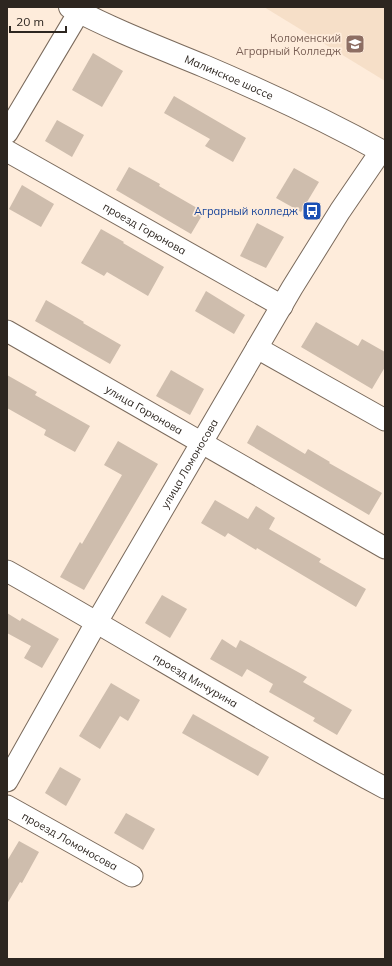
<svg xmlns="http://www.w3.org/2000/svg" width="392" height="966" font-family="Mulish,sans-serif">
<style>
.built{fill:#f6dfc8}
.building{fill:#cebdad}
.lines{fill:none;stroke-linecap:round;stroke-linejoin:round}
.street-casing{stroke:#7a6a5c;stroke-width:23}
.secondary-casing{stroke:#7a6a5c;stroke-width:24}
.street{stroke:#fff;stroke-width:21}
.secondary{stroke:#fff;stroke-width:22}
.labels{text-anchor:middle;stroke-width:3.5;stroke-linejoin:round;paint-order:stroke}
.education-label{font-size:11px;fill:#785e54;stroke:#feecdb;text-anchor:end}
.street-label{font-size:11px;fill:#2d2620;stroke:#feecdb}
.transit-label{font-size:11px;fill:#164399;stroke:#feecdb;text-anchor:end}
</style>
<rect width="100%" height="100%" fill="#feecdb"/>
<path class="built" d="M264,7H385V81Z"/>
<g class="building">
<path d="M93,53L123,71L102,107L72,90Z"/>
<path d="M174,96L246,138L233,162L205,146L210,139L164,113Z"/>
<path d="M57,120L84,135L72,157L45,141Z"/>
<path d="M129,167L160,184L159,186L204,212L191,234L116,190Z"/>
<path d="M294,168L319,182L301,212L276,198Z"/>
<path d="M22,185L54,204L41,227L9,209Z"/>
<path d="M257,223L284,237L266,268L240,256Z"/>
<path d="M101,229L124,242L123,243L164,267L148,296L107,272L104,276L81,263Z"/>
<path d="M206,291L245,315L234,334L195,311Z"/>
<path d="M46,300L84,322L83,323L121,345L110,364L35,321Z"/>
<path d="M316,322L358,346L362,339L385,352V367L372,389L301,347Z"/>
<path d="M171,370L204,389L190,415L156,396Z"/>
<path d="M7,375L37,392L35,395L90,426L75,452L44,435L46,430L7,408Z"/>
<path d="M257,425L305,454L308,449L330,462L329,463L382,493L369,515L247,443Z"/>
<path d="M118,441L158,464L84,590L60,577L80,542L82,544L122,475L104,465Z"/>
<path d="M215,500L248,519L256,506L275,518L269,529L321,559L319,562L366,589L356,607L257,548L256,550L228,533L225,537L201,523Z"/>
<path d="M162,595L187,609L170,638L145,623Z"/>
<path d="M7,613L20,621L22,618L59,639L42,668L24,658L31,646L7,633Z"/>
<path d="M222,639L236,648L240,640L307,677L303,682L352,710L337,735L313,721L315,718L269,692L273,684L247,669L242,677L210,659Z"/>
<path d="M111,683L140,700L128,721L120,716L100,749L79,736Z"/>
<path d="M193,714L269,757L258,776L182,733Z"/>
<path d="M60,767L81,779L66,806L45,793Z"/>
<path d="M126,813L155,829L143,850L114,833Z"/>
<path d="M19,841L39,852L22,883L20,882L7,904V861Z"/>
</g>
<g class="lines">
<defs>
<g id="street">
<path d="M7,133L79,12"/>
<path id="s1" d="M7,151L282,306"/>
<path id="s2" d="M7,331L385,548"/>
<path d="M257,348L385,420"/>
<path id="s3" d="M7,571C133,642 257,719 385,788"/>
<path id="s4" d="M7,781L91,632L292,288L340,211L381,151"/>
<path id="s5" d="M7,806L132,876"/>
</g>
<g id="secondary">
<path id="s6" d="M70,7C113,30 158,47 204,66C265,92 327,121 385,153"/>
</g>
</defs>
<use href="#street" class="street-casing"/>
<use href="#secondary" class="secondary-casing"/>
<use href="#street" class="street"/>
<use href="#secondary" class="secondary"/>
</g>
<defs>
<symbol id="university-square" viewBox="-11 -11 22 22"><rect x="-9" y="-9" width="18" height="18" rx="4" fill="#8d6e63" stroke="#feecdb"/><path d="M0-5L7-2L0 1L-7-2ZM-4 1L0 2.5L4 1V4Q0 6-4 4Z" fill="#fff"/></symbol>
<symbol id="bus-square" viewBox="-11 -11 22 22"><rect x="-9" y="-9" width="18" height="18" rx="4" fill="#1a4fb4" stroke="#feecdb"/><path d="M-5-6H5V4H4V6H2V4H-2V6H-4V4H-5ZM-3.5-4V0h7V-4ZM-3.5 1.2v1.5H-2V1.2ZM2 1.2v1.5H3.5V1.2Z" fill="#fff"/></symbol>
</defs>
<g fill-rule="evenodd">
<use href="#university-square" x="344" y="33" width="22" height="22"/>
<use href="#bus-square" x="301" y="200" width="22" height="22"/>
</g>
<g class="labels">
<g class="education-label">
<text x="341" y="42">Коломенский<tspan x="341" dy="13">Аграрный Колледж</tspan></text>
</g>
<g class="street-label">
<text dy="4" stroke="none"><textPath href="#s6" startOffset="174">Малинское шоссе</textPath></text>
<text dy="4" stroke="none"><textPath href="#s1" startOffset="158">проезд Горюнова</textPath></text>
<text dy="4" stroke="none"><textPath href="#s2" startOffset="158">улица Горюнова</textPath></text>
<text dy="4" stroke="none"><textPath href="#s4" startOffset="366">улица Ломоносова</textPath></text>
<text dy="4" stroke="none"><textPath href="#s3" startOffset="218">проезд Мичурина</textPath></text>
<text dy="4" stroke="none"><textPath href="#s5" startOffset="72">проезд Ломоносова</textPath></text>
</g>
<g class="transit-label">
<text x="298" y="215">Аграрный колледж</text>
</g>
</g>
<rect width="392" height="966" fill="none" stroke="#2d2620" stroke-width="16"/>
<path d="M10 26v6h56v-6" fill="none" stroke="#2d2620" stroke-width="2"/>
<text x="16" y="26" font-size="12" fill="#2d2620" stroke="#feecdb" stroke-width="3" paint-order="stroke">20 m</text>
</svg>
